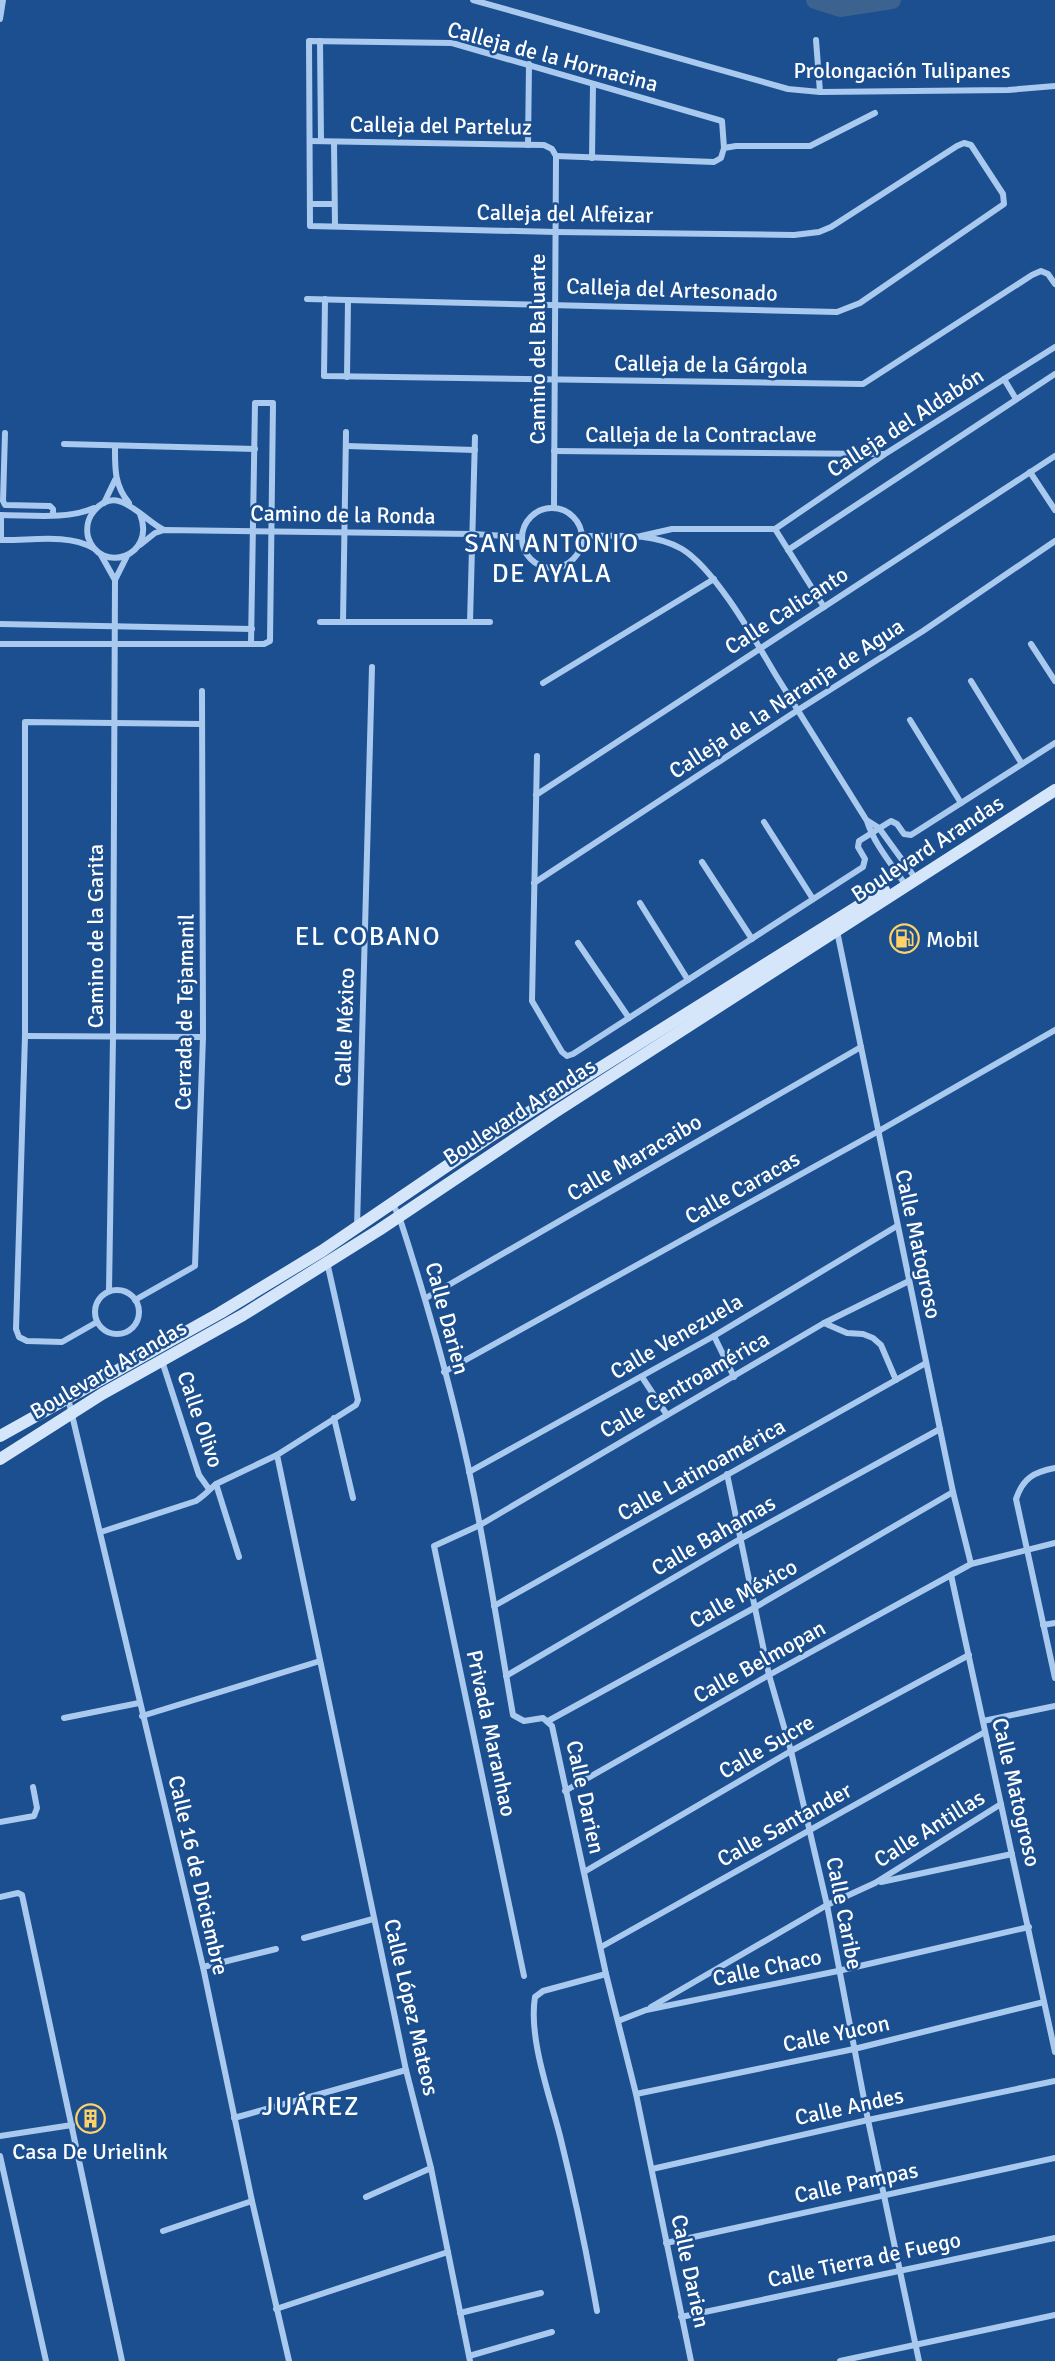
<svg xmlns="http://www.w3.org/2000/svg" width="1055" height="2361" font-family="Signika,sans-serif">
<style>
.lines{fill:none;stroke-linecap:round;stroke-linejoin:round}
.river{stroke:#3c6290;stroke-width:18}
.street{stroke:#a9c9ee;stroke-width:6}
.secondary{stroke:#d6e6fa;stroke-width:12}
.labels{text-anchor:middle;stroke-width:5;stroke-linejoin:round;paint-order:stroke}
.street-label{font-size:22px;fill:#fff;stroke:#1b4f8f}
.poi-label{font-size:22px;fill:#fff;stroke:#1b4f8f;text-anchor:start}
.quarter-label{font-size:26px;letter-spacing:1.5px;fill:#fff;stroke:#1b4f8f}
</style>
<rect width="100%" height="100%" fill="#1b4f8f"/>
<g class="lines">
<path class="river" d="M815,0L840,8L892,0"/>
<g class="street">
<path d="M473,0L788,89L820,92L1008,90L1055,86"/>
<path d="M0,19L3,0"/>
<path d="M816,40L820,92"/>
<path d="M320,41L321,141"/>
<path d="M310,141L544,145L552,149L556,156"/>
<path d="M334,142L335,226"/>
<path d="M528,145L529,64"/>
<path d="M556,156L714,162L721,158L724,148L736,146H810L875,113"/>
<path d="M592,158L593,84"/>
<path d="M310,204H334"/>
<path d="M307,299L837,312L860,303L1004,204L1003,194L971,145L964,143L957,146L831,227L819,232L794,235L556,232L310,226L309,41L452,43L722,121L724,148"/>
<path d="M325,299L324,376L863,384L1032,275L1041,271L1048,274L1055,284"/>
<path d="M347,377L348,300"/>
<path d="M1004,379L1016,399"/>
<path d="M5,433L3,501L5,505L50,506L53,509V515"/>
<path d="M64,444L255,449"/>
<path d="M115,446C115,468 114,485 129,503"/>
<path d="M346,446L475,450"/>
<path d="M554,451L883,454"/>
<path d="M1030,472L1055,510"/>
<path d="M104,503L115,480"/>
<path d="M554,506L556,156"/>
<circle cx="552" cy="538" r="30"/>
<path d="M140,514C157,557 100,575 88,537C86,528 88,518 94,511C118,482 142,520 164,530"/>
<path d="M0,515C31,515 66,520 94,508"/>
<path d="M1,515V540"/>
<path d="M775,529L885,454L1055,347"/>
<path d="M775,529L824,607"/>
<path d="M583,536C616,536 652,532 682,549C716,570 756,642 777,677C807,725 837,773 867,821C875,846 892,864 906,886"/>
<path d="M641,536L672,529H775"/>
<path d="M0,540C29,541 67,533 93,548"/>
<path d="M140,545L155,533L164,530L473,534L522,537"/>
<path d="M788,550L1055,374"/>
<path d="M101,555L115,580"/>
<path d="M320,622H490"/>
<path d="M343,622L346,432"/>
<path d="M470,622L475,437"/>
<path d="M0,624L252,629"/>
<path d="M0,644H264L270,641L273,403H255L251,644"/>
<path d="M1031,644L1055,681"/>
<path d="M971,681L1022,764"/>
<path d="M543,683L714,579"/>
<path d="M910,720L961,803"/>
<path d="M537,756L532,1001L562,1052L567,1056L573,1054L863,867L865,859L858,847L859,841L891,821L897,824L904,834L911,835L1055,743"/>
<path d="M536,795L1055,456"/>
<path d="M868,821L879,828L916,879"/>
<path d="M764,822L813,899"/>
<path d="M702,862L752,939"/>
<path d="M534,883L798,710L923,631L1055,541"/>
<path d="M640,903L688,980"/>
<path d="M837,931L953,1492L971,1564"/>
<path d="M578,943L629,1018"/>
<path d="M25,1036L203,1037"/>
<path d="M393,1205L399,1216C432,1317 461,1421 480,1526C492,1589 502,1652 513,1715L524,1721L543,1718L552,1726L606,1974L636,2094L691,2361"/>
<path d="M357,1227L372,667"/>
<circle cx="117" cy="1312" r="22"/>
<path d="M109,1291L113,1037L115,580L127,556"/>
<path d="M426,1298L861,1047"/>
<path d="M135,1300L195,1266L203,1037L202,691"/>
<path d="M97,1322L62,1342L27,1341L19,1337L16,1329L25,1036V722L202,724"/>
<path d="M824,1323L847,1333L863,1334L873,1338L881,1345L896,1380"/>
<path d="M714,1336L734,1377"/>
<path d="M162,1361L199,1475L209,1489"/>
<path d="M444,1372L877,1132L1055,1030"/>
<path d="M642,1377L667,1415"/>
<path d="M68,1398L203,1967L252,2201L289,2361"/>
<path d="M334,1418L353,1498"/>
<path d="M277,1455L406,2070L431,2168L470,2361"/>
<path d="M1055,1468C1034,1472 1023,1478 1016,1499L1055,1678"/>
<path d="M469,1472L714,1336L897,1226"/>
<path d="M727,1474L769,1675L791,1751L827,1905L868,2120L919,2361"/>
<path d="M216,1484L239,1557"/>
<path d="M101,1532L196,1501C204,1496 209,1490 216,1484L277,1455L356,1405L358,1400L327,1262"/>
<path d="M951,1575L1055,2052"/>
<path d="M494,1606L926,1363"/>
<path d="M1043,1625L1055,1623"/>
<path d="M506,1676L740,1539L940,1429"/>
<path d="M142,1716L320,1661"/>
<path d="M64,1718L139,1703"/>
<path d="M548,1721L754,1608L953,1492"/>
<path d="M983,1721L1055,1706"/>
<path d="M565,1791L769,1675L971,1564L1055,1543"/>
<path d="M0,1822L34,1816L37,1808L33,1787"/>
<path d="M584,1872L791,1751L969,1655"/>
<path d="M881,1882L1012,1854"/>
<path d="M0,1897L18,1893L22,1895L122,2361"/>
<path d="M304,1938L373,1919"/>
<path d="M601,1947L985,1732"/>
<path d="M203,1967L276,1949"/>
<path d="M524,1976L434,1546L480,1525L824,1323L909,1281"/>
<path d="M651,2007L827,1905L875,1883L1001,1804"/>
<path d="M618,2021L646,2010L838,1971L1029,1927"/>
<path d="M636,2094L854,2049L1044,2002"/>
<path d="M234,2118L406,2070"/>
<path d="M0,2136L72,2125"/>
<path d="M0,2156L46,2361"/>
<path d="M652,2169L868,2120L1055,2081"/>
<path d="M366,2197L431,2168"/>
<path d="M163,2231L252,2201"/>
<path d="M666,2243L1055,2158"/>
<path d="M276,2309L448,2252"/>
<path d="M597,2311C587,2254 575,2197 561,2140C551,2099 528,2039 535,1997L543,1991L606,1974"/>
<path d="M460,2313L541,2293"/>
<path d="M681,2317L1055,2238"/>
<path d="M469,2356L552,2332"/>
<path d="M840,2361L1055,2315"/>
</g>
<g class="secondary">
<path d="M0,1436L220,1313L322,1251L488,1138L884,890"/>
<path d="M0,1459L102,1394L243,1315L379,1230L555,1112L1055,790"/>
</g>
</g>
<defs>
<symbol id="fuel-ring" viewBox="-11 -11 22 22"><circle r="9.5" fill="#1b4f8f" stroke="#ffd166" stroke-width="1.5"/><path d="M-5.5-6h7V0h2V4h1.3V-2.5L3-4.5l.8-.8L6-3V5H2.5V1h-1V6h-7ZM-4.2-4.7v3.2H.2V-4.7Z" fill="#ffd166"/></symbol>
<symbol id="building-ring" viewBox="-11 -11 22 22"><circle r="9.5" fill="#1b4f8f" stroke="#ffd166" stroke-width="1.5"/><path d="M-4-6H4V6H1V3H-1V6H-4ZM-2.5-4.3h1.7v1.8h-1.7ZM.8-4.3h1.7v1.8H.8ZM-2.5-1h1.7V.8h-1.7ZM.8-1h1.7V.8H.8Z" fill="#ffd166"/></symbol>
</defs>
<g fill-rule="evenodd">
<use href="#fuel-ring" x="888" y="922" width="33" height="33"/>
<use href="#building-ring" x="74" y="2102" width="33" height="33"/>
</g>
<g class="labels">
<g class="street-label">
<text transform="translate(553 56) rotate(15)" y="8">Calleja de la Hornacina</text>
<text x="902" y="78">Prolongación Tulipanes</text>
<text transform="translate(441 125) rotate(1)" y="8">Calleja del Parteluz</text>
<text transform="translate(565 213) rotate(1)" y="8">Calleja del Alfeizar</text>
<text transform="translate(672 289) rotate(2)" y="8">Calleja del Artesonado</text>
<text transform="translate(537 349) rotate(-90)" y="8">Camino del Baluarte</text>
<text transform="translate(711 364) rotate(1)" y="8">Calleja de la Gárgola</text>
<text transform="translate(905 422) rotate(-33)" y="8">Calleja del Aldabón</text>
<text x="701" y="442">Calleja de la Contraclave</text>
<text transform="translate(343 514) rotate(1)" y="8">Camino de la Ronda</text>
<text transform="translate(786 610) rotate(-33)" y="8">Calle Calicanto</text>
<text transform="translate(786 698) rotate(-33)" y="8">Calleja de la Naranja de Agua</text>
<text transform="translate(927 848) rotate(-33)" y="8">Boulevard Arandas</text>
<text transform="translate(95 936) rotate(-90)" y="8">Camino de la Garita</text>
<text transform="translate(184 1012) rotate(-89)" y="8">Cerrada de Tejamanil</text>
<text transform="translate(344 1027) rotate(-88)" y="8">Calle México</text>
<text transform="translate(519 1111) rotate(-33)" y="8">Boulevard Arandas</text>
<text transform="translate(634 1157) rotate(-30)" y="8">Calle Maracaibo</text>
<text transform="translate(742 1187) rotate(-29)" y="8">Calle Caracas</text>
<text transform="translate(919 1244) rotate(78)" y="8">Calle Matogroso</text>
<text transform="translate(448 1318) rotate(75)" y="8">Calle Darien</text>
<text transform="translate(676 1336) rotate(-30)" y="8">Calle Venezuela</text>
<text transform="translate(108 1369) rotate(-30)" y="8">Boulevard Arandas</text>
<text transform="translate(684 1384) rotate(-30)" y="8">Calle Centroamérica</text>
<text transform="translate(201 1419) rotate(71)" y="8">Calle Olivo</text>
<text transform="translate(701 1469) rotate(-29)" y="8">Calle Latinoamérica</text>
<text transform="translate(713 1535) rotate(-30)" y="8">Calle Bahamas</text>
<text transform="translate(743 1593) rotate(-29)" y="8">Calle México</text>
<text transform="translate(759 1661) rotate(-29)" y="8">Calle Belmopan</text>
<text transform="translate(492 1733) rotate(78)" y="8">Privada Maranhao</text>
<text transform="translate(766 1746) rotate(-30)" y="8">Calle Sucre</text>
<text transform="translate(1017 1792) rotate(77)" y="8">Calle Matogroso</text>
<text transform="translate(586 1797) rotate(78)" y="8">Calle Darien</text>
<text transform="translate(784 1824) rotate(-29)" y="8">Calle Santander</text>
<text transform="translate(929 1828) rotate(-32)" y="8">Calle Antillas</text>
<text transform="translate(199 1875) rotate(77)" y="8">Calle 16 de Diciembre</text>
<text transform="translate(845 1913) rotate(79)" y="8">Calle Caribe</text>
<text transform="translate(767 1967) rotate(-12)" y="8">Calle Chaco</text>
<text transform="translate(412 2007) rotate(77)" y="8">Calle López Mateos</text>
<text transform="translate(836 2033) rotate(-12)" y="8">Calle Yucon</text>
<text transform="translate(849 2106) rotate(-12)" y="8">Calle Andes</text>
<text transform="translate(856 2182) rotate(-12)" y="8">Calle Pampas</text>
<text transform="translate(864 2259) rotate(-12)" y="8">Calle Tierra de Fuego</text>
<text transform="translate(691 2271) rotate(78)" y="8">Calle Darien</text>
</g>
<g class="poi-label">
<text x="926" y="947">Mobil</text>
<text x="90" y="2159" text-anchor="middle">Casa De Urielink</text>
</g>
<g class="quarter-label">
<text x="552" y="552">SAN ANTONIO<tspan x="552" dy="30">DE AYALA</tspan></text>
<text x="368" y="945">EL COBANO</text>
<text x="311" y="2115">JUÁREZ</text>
</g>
</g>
</svg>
